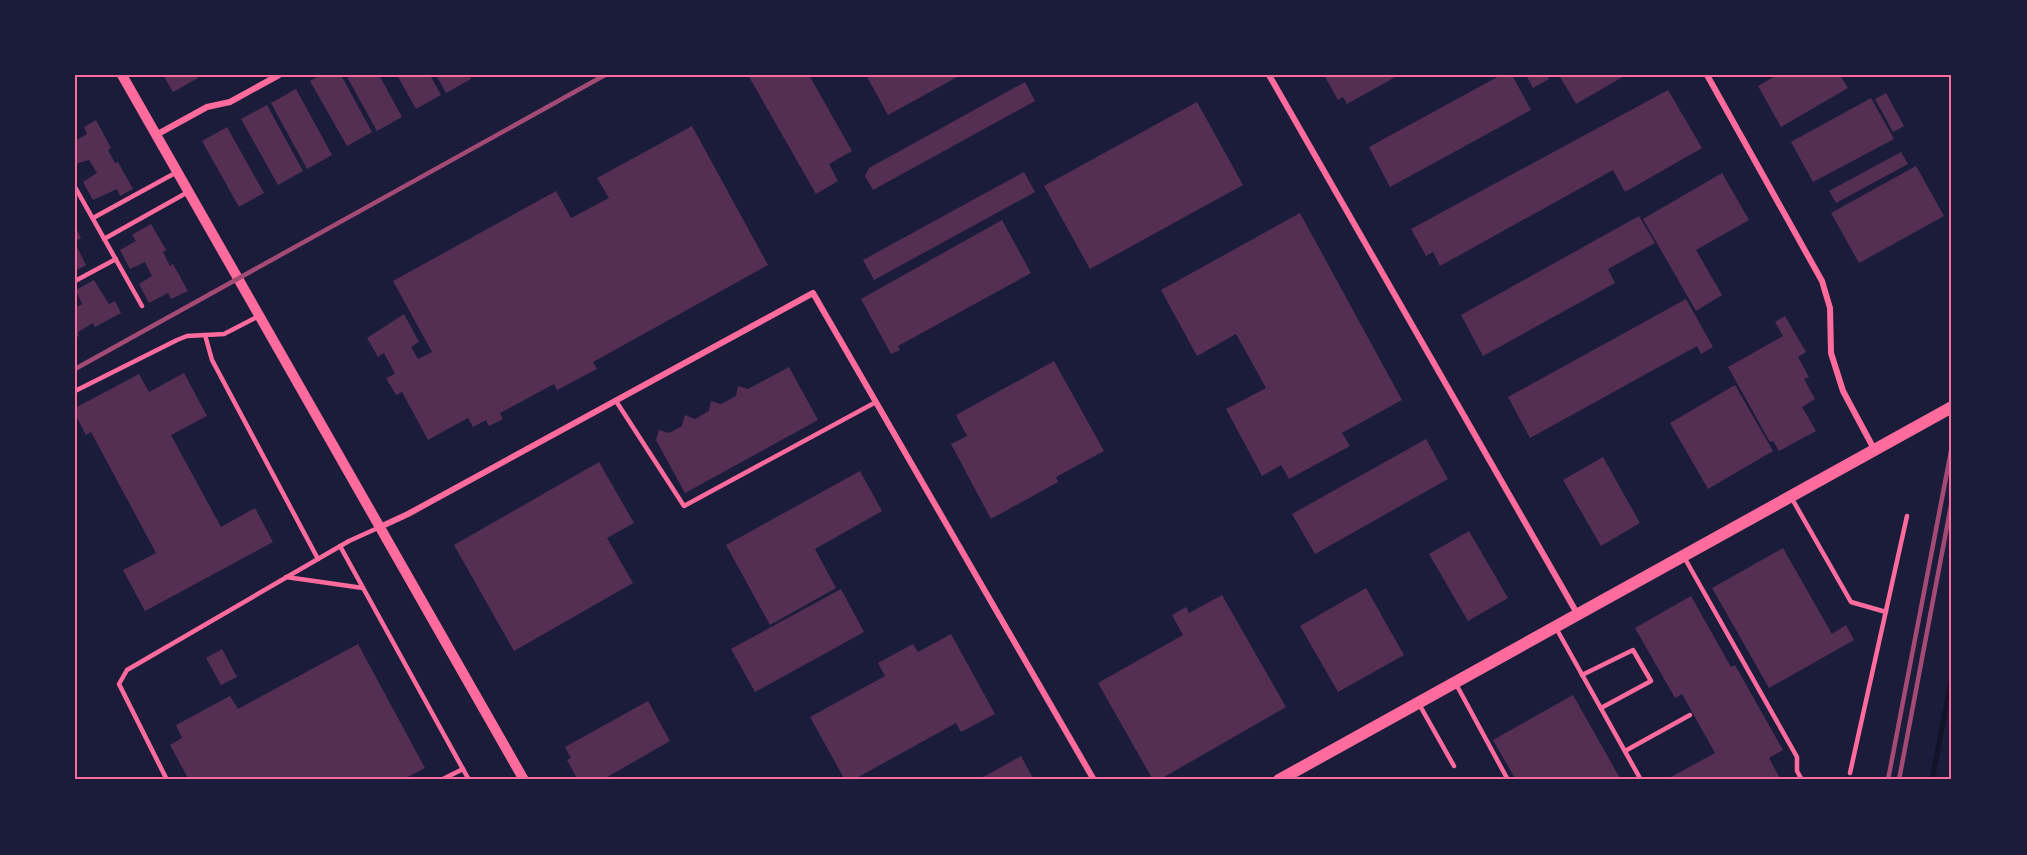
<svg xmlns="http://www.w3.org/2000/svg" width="2027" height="855" font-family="'IBM Plex Serif',serif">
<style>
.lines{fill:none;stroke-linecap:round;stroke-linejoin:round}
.stream{stroke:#12122b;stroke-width:5}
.building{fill:#542f53}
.service{stroke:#ff6b9d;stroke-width:4.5}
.minor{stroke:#ff6b9d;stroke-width:6}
.tertiary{stroke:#ff6b9d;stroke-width:10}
.secondary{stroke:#ff6b9d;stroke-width:12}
.rail{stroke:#a44b75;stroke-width:4.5}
.neatline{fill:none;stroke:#ff6b9d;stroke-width:2}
</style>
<rect width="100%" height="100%" fill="#1b1b3a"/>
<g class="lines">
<path class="stream" d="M1932,780L1952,676"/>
</g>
<g class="building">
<path d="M163,75H196L198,78L173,92Z"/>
<path d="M321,75H341L372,132L347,146L310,81Z"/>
<path d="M346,75H379L402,117L377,131Z"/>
<path d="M397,75H430L441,95L416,109Z"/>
<path d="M436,75H469L471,79L446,93Z"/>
<path d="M748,75H809L852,151L829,164L838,181L816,194Z"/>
<path d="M866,75H961L888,115Z"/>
<path d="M1324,75H1399L1347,104L1343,97L1338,100Z"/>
<path d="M1501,75H1512L1531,110L1390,187L1369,147Z"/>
<path d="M1526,75H1547L1549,79L1533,88Z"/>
<path d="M1559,75H1626L1576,104Z"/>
<path d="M1777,75H1840L1848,88L1781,127L1758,86Z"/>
<path d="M1025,82L1035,101L873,190L865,176L869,168Z"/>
<path d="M296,89L332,155L307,169L271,103Z"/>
<path d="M1668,90L1702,148L1625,192L1613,170L1440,266L1433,252L1426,256L1411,229Z"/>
<path d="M1886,93L1904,126L1893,132L1875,99Z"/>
<path d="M1871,98L1894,139L1813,182L1791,142Z"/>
<path d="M1197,102L1243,185L1090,269L1044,186Z"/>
<path d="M267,105L303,171L278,185L241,119Z"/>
<path d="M96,120L111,148L108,150L115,163L118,162L133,189L120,196L117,189L93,200L83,182L97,173L89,160L75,164V141L87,134L84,127Z"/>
<path d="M692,126L768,265L593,362L597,369L557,390L554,384L500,413L503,419L489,426L486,420L473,427L468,418L428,440L402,392L396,395L386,378L395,374L384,353L378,357L367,338L404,314L419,342L411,347L418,359L432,352L393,281L556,191L571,218L609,198L597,178Z"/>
<path d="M227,127L264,193L239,207L202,141Z"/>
<path d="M1901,152L1908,164L1836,203L1829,191Z"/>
<path d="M1916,166L1944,216L1859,263L1831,213Z"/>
<path d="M1024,172L1035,192L874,280L863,260Z"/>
<path d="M1722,173L1749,220L1696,250L1722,295L1696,311L1643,219Z"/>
<path d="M1300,213L1402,400L1342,433L1350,446L1289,479L1281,465L1262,476L1226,409L1266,388L1236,334L1197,356L1161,290Z"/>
<path d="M1639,216L1655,243L1608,269L1615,283L1483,356L1461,315Z"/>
<path d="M1002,220L1031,273L898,346L900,350L891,354L861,299Z"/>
<path d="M151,224L166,250L163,252L170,266L173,264L188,291L171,299L168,293L149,303L139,284L152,276L145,262L130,269L120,250L136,241L132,235Z"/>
<path d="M75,226L81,238L75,241Z"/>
<path d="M75,243L86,265L75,271Z"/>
<path d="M94,280L109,304L115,301L121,313L95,327L93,323L78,332L79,336L75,338V308L82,304L76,290Z"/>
<path d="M1686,299L1713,347L1701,354L1697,346L1530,438L1508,397Z"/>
<path d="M1785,316L1806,352L1798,357L1809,377L1804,379L1815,399L1802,407L1816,431L1779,451L1773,441L1770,442L1728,367L1783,336L1775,322Z"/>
<path d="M1054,361L1104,451L1056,477L1058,482L991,519L951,444L967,436L956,415Z"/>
<path d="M789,367L818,420L685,493L656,440L659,430L669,433L682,426L685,415L695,419L709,411L711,401L721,404L736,396L738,386L748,389Z"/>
<path d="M184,373L207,416L171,435L221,527L255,508L273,542L145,611L123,570L156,553L91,432L86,435L75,414V408L139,374L149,392Z"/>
<path d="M1735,385L1773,451L1708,489L1670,423Z"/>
<path d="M1426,439L1448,479L1315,554L1292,514Z"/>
<path d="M1603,457L1640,523L1601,546L1563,480Z"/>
<path d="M599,462L634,523L607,538L633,583L514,651L454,545Z"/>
<path d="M860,471L882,511L815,549L836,588L770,625L726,545Z"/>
<path d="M1469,531L1508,598L1468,621L1429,554Z"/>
<path d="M1783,548L1832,634L1846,625L1854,640L1769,688L1712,588Z"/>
<path d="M1366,588L1404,655L1338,692L1300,626Z"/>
<path d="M841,589L864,632L755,692L731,649Z"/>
<path d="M1222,595L1286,707L1159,780H1153L1098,683L1183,635L1172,615L1186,607L1189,613Z"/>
<path d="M1691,596L1731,667L1735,665L1783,750L1769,758L1781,780H1673L1671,777L1715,753L1682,694L1675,698L1635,628Z"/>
<path d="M951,634L995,714L961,732L956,723L853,780H845L810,717L885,676L878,663L913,644L918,652Z"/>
<path d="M358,644L425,768L402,780H189L170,745L182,738L176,725L230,696L238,709Z"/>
<path d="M222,649L237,677L221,685L206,658Z"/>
<path d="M1573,695L1621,780H1516L1493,740Z"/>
<path d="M648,701L670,741L602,780H578L567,760L571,758L565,747Z"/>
<path d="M1021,756L1034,780H978Z"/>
</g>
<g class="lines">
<g class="service">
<path d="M75,187L142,306"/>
<path d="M93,218L177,172"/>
<path d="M104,239L188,192"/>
<path d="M75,281L116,259"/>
<path d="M205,335L212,360L318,559"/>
<path d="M75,391L177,340L187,336L224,334L259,316"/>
<path d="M616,401L684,506L876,402"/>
<path d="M1791,497L1851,602L1886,612"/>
<path d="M340,546L469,780"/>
<path d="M1684,557L1797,757V771L1802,780"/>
<path d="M286,577L363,588"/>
<path d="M1556,628L1641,780"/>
<path d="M1582,675L1633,650L1651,681L1601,708"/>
<path d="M1456,684L1508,780"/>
<path d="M1419,704L1454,766"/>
<path d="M1625,751L1690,715"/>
<path d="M1850,773L1907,516"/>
<path d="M167,780L119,684L127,670L349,541L380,527"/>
<path d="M441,780L463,769"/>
</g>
<g class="minor">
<path d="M1269,75L1578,615"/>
<path d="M1707,75L1822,281L1830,308L1831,353L1843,391L1874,449"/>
<path d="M156,135L207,107L230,102L279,75"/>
<path d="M380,527L408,514L813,293L1094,780"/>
</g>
<path class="tertiary" d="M122,75L524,780"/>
<path class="secondary" d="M1279,780L1952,407"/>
<g class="rail">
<path d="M75,369L605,75"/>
<path d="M1888,780L1952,446"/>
<path d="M1899,780L1952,500"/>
</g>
</g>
<rect width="2027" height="855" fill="none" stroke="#1b1b3a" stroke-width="153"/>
<rect x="76" y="76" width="1874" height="702" class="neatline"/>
</svg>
